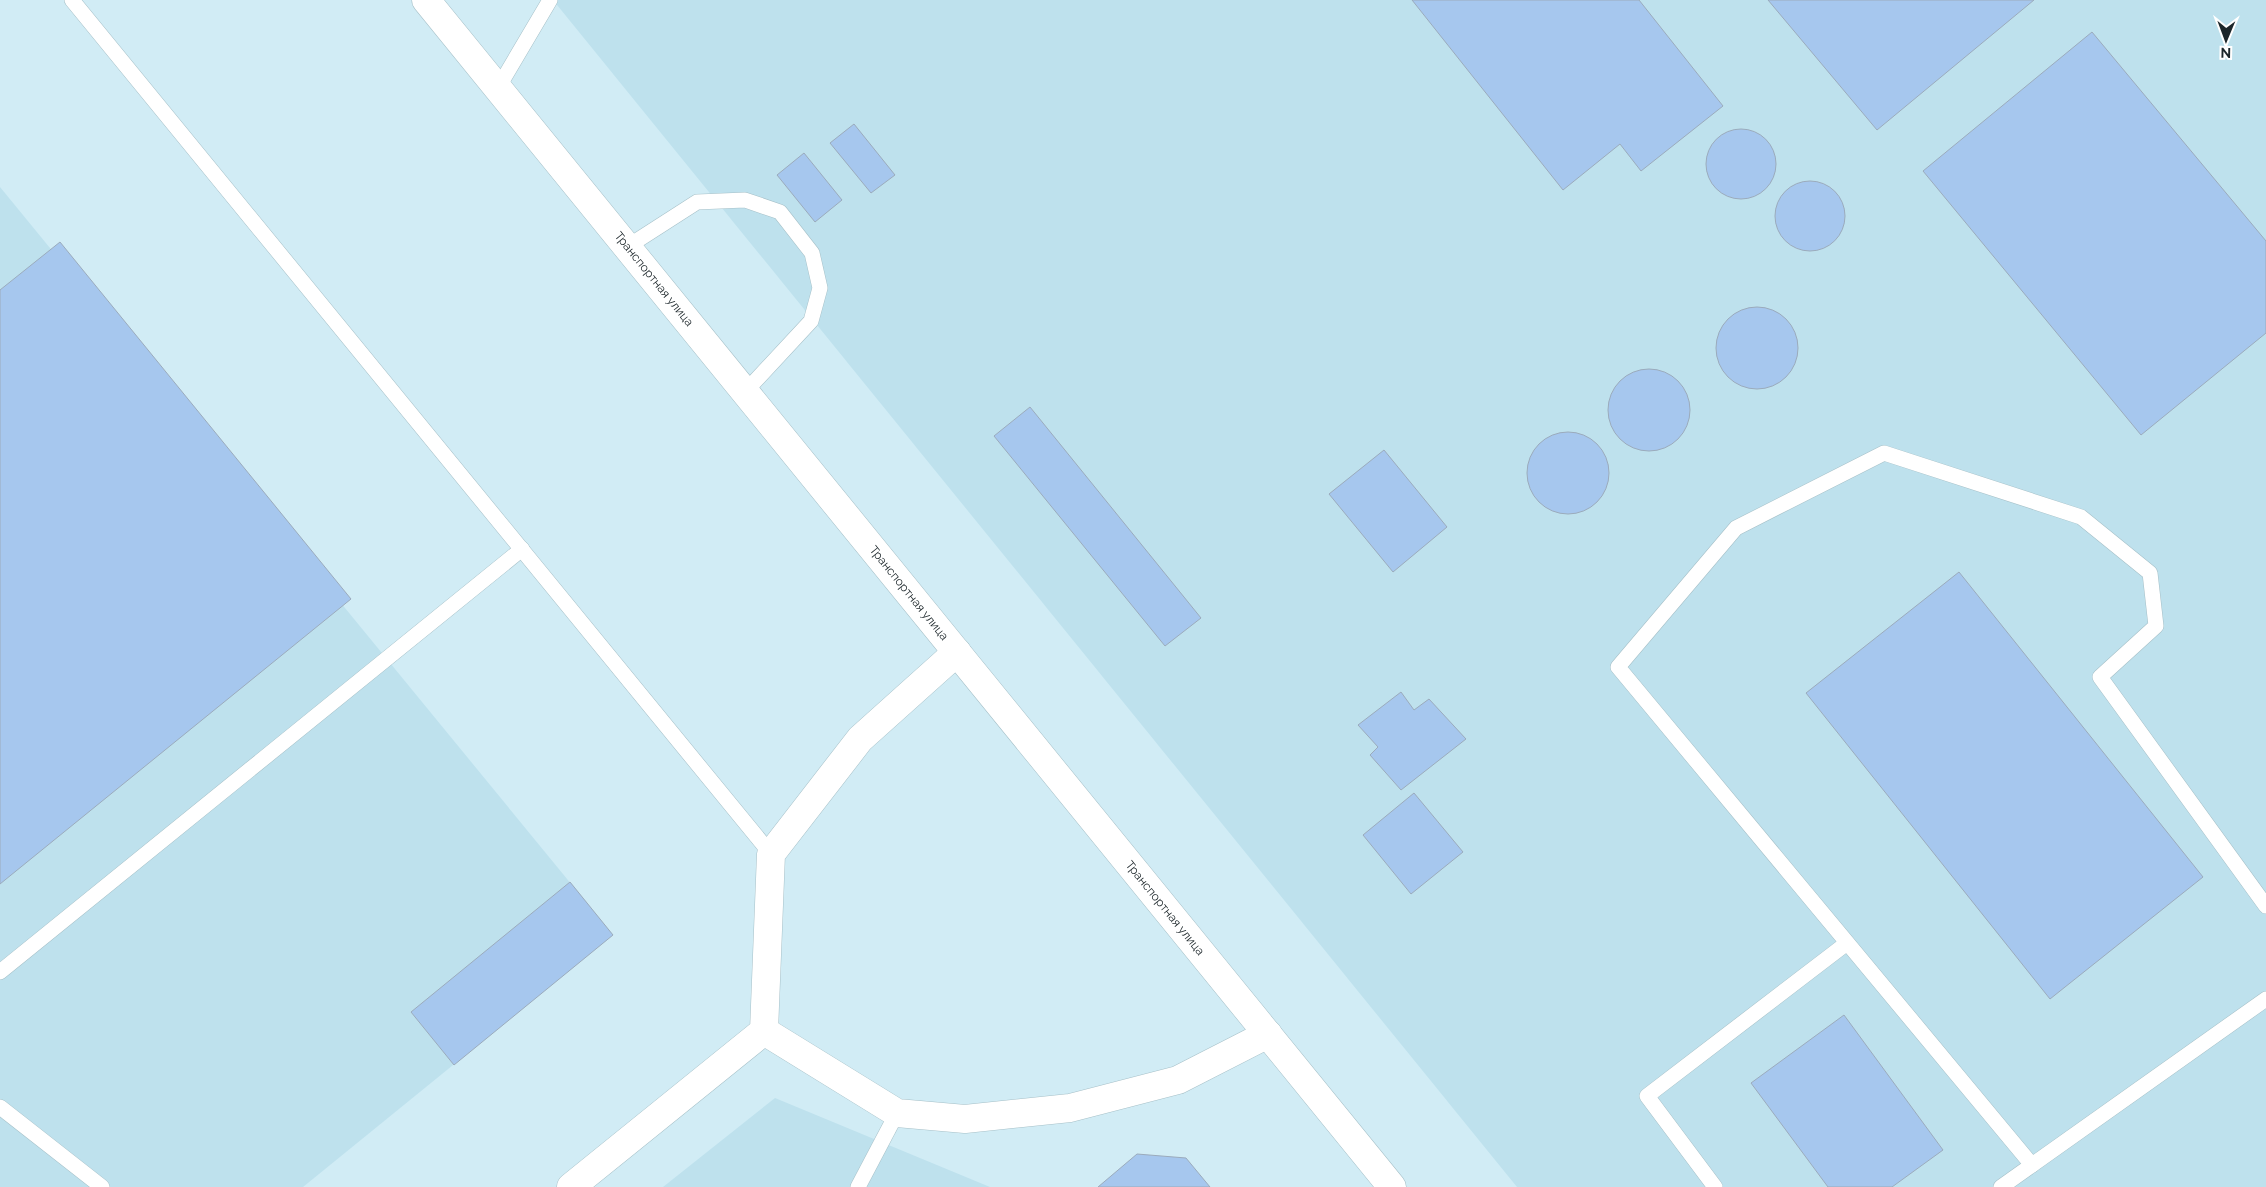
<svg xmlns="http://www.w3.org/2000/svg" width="2266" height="1187" font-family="Raleway,sans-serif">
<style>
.built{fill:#bee1ed}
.building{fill:#a6c7ee;stroke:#9babbc}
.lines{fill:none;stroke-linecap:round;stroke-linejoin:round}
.service-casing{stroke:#a6c0c8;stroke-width:16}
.minor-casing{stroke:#a6c0c8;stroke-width:29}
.secondary-casing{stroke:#a6c0c8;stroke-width:29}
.service{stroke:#fff;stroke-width:15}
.minor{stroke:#fff;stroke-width:28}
.secondary{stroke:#fff;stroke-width:28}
.labels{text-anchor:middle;stroke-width:4;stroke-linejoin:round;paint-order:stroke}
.street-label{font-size:12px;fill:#1c262a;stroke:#fff}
</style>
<rect width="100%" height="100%" fill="#d1ecf5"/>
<g class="built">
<path d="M553,0H2266V1187H1517Z"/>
<path d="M0,187L613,935L303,1187H0Z"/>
<path d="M775,1098L990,1187H663Z"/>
</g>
<g class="building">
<path d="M1412,0H1639L1723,106L1641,171L1620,144L1563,190Z"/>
<path d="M1768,0H2034L1877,130Z"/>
<path d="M2092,32L2266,241V333L2141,435L1923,171Z"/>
<path d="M854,124L895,175L871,193L830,143Z"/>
<circle cx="1741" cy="164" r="35"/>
<path d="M804,153L842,200L815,222L777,175Z"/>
<circle cx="1810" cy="216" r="35"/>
<path d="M60,242L351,599L0,884V290Z"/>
<circle cx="1757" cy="348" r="41"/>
<circle cx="1649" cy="410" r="41"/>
<path d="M1030,407L1201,618L1165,646L994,436Z"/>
<circle cx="1568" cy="473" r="41"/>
<path d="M1384,450L1447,527L1393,572L1329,494Z"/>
<path d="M1959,572L2203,877L2050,999L1806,693Z"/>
<path d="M1401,692L1414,710L1429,699L1466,739L1401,790L1370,755L1378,747L1358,725Z"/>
<path d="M1414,793L1463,852L1411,894L1363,835Z"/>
<path d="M570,882L613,935L454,1065L411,1012Z"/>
<path d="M1844,1015L1943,1150L1892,1187H1828L1751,1083Z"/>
<path d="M1137,1154L1186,1158L1210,1187H1098Z"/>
</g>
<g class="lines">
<defs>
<g id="service">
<path d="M72,0L771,854"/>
<path d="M498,88L550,0"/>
<path d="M627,247L697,202L745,200L780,212L812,253L820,288L811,321L745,392"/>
<path d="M0,972L522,549"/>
<path d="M0,1107L102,1187"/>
<path d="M2032,1165L1618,667L1736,528L1884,453L2081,517L2150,573L2156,626L2100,677L2266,906"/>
<path d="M858,1187L897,1113"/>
<path d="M1715,1187L1647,1096L1847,943"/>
<path d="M2001,1187L2266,999"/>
</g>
<g id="minor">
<path d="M764,1031L897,1113L965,1119L1070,1108L1178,1080L1268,1034"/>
<path d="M571,1187L764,1031L771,854L860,739L957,652"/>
</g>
<path id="secondary" d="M426,0L1392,1187"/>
</defs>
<use href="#service" class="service-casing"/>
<use href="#minor" class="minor-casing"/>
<use href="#secondary" class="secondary-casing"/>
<use href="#service" class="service"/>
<use href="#minor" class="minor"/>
<use href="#secondary" class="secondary"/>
</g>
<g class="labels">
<g class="street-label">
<text transform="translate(654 279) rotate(51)" y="4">Транспортная улица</text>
<text transform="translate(909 593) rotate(51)" y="4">Транспортная улица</text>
<text transform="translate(1165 908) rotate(51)" y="4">Транспортная улица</text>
</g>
</g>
<g transform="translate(2226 40) rotate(181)" stroke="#ffffff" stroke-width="4" paint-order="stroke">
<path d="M0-4L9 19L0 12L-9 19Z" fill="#1c262a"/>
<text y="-8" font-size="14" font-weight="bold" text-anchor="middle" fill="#1c262a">N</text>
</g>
</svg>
